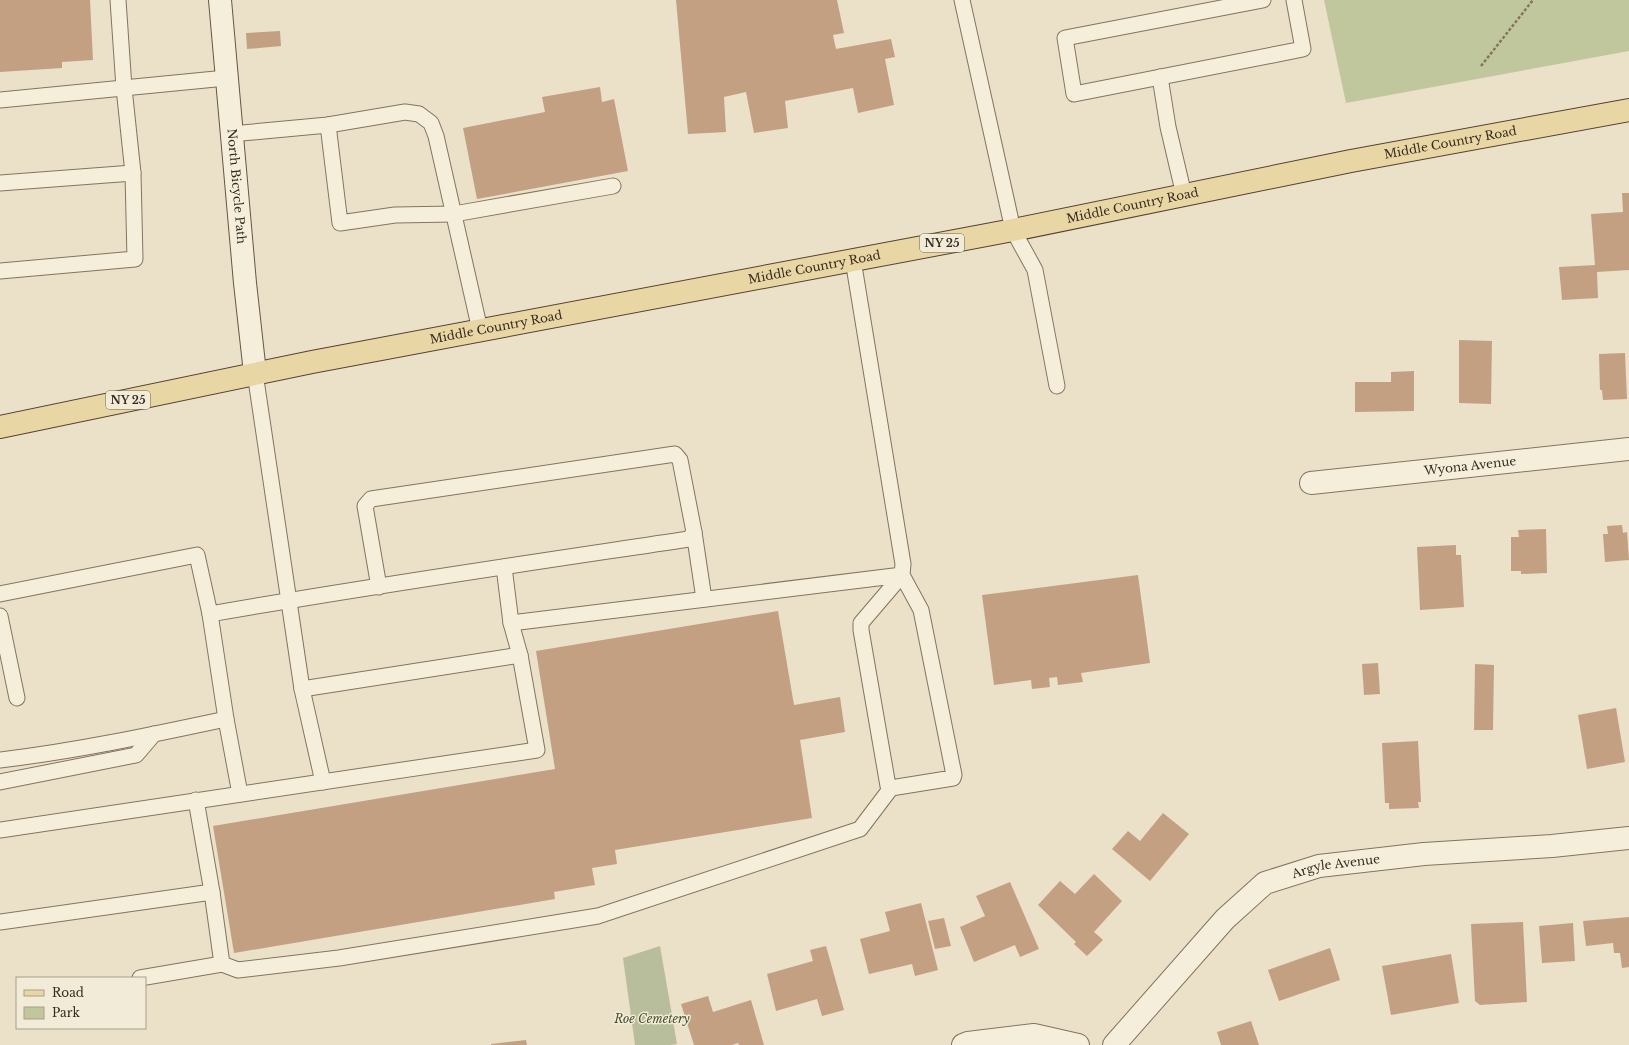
<svg xmlns="http://www.w3.org/2000/svg" width="1629" height="1045" font-family="'Libre Baskerville',serif">
<style>
.green{fill:#c1c79d}
.cemetery{fill:#b8bd9b}
.building{fill:#c4a082}
.lines{fill:none;stroke-linecap:round;stroke-linejoin:round}
.lane-casing{stroke:#84745f;stroke-width:17}
.street-casing{stroke:#84745f;stroke-width:24}
.secondary-casing{stroke:#665542;stroke-width:24}
.primary-casing{stroke:#534333;stroke-width:24}
.path{stroke:#84745f;stroke-width:2.5;stroke-dasharray:3 2;stroke-linecap:butt}
.lane{stroke:#f5eedb;stroke-width:15}
.street{stroke:#f5eedb;stroke-width:22}
.secondary{stroke:#f5eedb;stroke-width:22}
.primary{stroke:#e9d6a5;stroke-width:22}
.labels{text-anchor:middle;stroke-width:3;stroke-linejoin:round;paint-order:stroke}
.shield{fill:#f2ebd7;stroke:#6e6558;stroke-width:1}
.shield-label{font-size:11px;font-weight:bold;fill:#362c21}
.street-label{font-size:12px;fill:#362c21;stroke:#f2ebd7}
.park-label{font-size:12px;font-style:italic;fill:#45502a;stroke:#f2ebd7}
</style>
<rect width="100%" height="100%" fill="#eae1c8"/>
<path class="green" d="M1324,0H1629V51L1346,103Z"/>
<path class="cemetery" d="M660,946L677,1044L670,1045H635L623,958Z"/>
<g class="building">
<path d="M0,0H90L93,60L62,62V68L0,72Z"/>
<path d="M676,0H837L844,33L833,35L836,49L891,39L895,57L885,59L894,105L858,113L853,88L785,101L788,128L754,133L746,92L724,97L726,132L688,134Z"/>
<path d="M280,31L281,46L247,49L246,33Z"/>
<path d="M600,87L602,102L614,99L628,171L477,199L463,128L545,112L542,97Z"/>
<path d="M1622,193H1629V270L1597,272L1598,298L1562,300L1559,267L1595,265L1591,214L1623,212Z"/>
<path d="M1459,340L1492,341L1491,404L1459,403Z"/>
<path d="M1625,353L1627,399L1603,400L1602,390H1600L1599,354Z"/>
<path d="M1414,371V411L1355,412V382H1391V372Z"/>
<path d="M1622,525L1623,533L1627,532L1629,560L1605,562L1603,534H1608L1607,526Z"/>
<path d="M1546,529L1547,573L1521,574V571H1511V537H1519L1518,530Z"/>
<path d="M1456,545V555H1461L1464,607L1420,610L1417,547Z"/>
<path d="M1138,575L1150,663L1081,673L1083,682L1058,685L1057,677L1049,678L1050,687L1032,689L1031,680L994,685L982,595Z"/>
<path d="M778,611L794,705L840,697L845,732L800,740L812,818L615,850L617,864L592,868L595,885L554,892L555,899L234,953L213,826L555,769L536,651Z"/>
<path d="M1378,663L1380,694L1364,695L1362,664Z"/>
<path d="M1475,664L1494,665L1493,730H1474Z"/>
<path d="M1616,708L1625,762L1587,769L1578,715Z"/>
<path d="M1418,741L1421,802H1418L1419,808L1389,809V803H1385L1382,743Z"/>
<path d="M1163,813L1189,834L1150,881L1112,849L1128,831L1140,841Z"/>
<path d="M1094,874L1122,901L1094,932L1103,940L1087,956L1074,944L1076,942L1038,905L1060,881L1075,894Z"/>
<path d="M1010,882L1039,949L1020,957L1015,945L974,962L960,927L985,916L976,896Z"/>
<path d="M921,903L938,970L915,976L912,964L869,974L860,939L890,931L885,912Z"/>
<path d="M1629,917V967L1622,968L1620,953H1614L1613,943L1586,946L1583,921Z"/>
<path d="M944,918L951,946L935,949L928,921Z"/>
<path d="M1523,922L1527,1002L1480,1005L1475,1001L1471,924Z"/>
<path d="M1573,923L1575,961L1542,963L1539,926Z"/>
<path d="M826,946L844,1010L822,1016L817,999L776,1011L767,974L813,961L810,950Z"/>
<path d="M1330,948L1340,980L1279,1001L1268,970Z"/>
<path d="M1451,954L1459,1003L1391,1015L1382,966Z"/>
<path d="M708,996L713,1012L751,1000L764,1045H739L738,1043L732,1045H694L681,1004Z"/>
<path d="M1251,1021L1259,1045H1221L1217,1032Z"/>
<path d="M526,1040L527,1045H491V1044Z"/>
</g>
<g class="lines">
<defs>
<g id="lane">
<path d="M118,0L124,88L133,173"/>
<path d="M962,0L1013,230L1035,270L1057,386"/>
<path d="M1263,0L1065,38L1074,94L1303,49L1294,0"/>
<path d="M1160,77L1168,127L1184,195"/>
<path d="M0,100L226,78"/>
<path d="M328,125L340,223L395,215L454,214L613,186"/>
<path d="M231,134L328,125L405,112L419,114L431,123L436,136L480,330"/>
<path d="M0,183L133,173L135,259L0,271"/>
<path d="M255,373L302,689L323,782"/>
<path d="M694,532L704,599"/>
<path d="M504,567L511,623L520,655"/>
<path d="M0,594L197,555L210,614C369,586 529,563 689,539L694,532L680,460L675,454L371,499L365,506L379,587"/>
<path d="M210,614L226,719L240,794"/>
<path d="M0,616L17,698"/>
<path d="M511,623L902,575L921,610L954,775L953,778L891,788L888,786L861,630V623L902,575L903,564L853,260"/>
<path d="M0,760C76,751 151,735 226,719"/>
<path d="M0,782L136,755L154,734"/>
<path d="M0,830L537,750L520,655L302,689"/>
<path d="M212,892L222,964L238,970L339,958L598,916L860,829L891,788"/>
<path d="M0,922L212,892L196,800"/>
<path d="M140,978L222,964"/>
</g>
<g id="street">
<path id="s1" d="M1311,483L1629,449"/>
<path d="M963,1045L968,1043L1034,1035L1078,1045"/>
<path id="s2" d="M1114,1045L1225,919L1265,883L1319,866L1424,854L1552,846L1629,838"/>
</g>
<g id="secondary">
<path id="s3" d="M220,0L245,283L255,373"/>
</g>
<g id="primary">
<path id="s4" d="M0,427L312,362L1013,230L1351,161L1629,110"/>
</g>
</defs>
<use href="#lane" class="lane-casing"/>
<use href="#street" class="street-casing"/>
<use href="#secondary" class="secondary-casing"/>
<use href="#primary" class="primary-casing"/>
<path class="path" d="M1481,66L1533,0"/>
<use href="#lane" class="lane"/>
<use href="#street" class="street"/>
<use href="#secondary" class="secondary"/>
<use href="#primary" class="primary"/>
</g>
<g class="labels">
<g class="shield">
<rect x="920" y="234" width="44" height="18" rx="3"/>
<rect x="106" y="391" width="44" height="18" rx="3"/>
</g>
<g class="shield-label">
<text x="942" y="247">NY 25</text>
<text x="128" y="404">NY 25</text>
</g>
<g class="street-label">
<text dy="4" stroke="none"><textPath href="#s4" startOffset="1478">Middle Country Road</textPath></text>
<text dy="4" stroke="none"><textPath href="#s3" startOffset="187">North Bicycle Path</textPath></text>
<text dy="4" stroke="none"><textPath href="#s4" startOffset="1154">Middle Country Road</textPath></text>
<text dy="4" stroke="none"><textPath href="#s4" startOffset="830">Middle Country Road</textPath></text>
<text dy="4" stroke="none"><textPath href="#s4" startOffset="506">Middle Country Road</textPath></text>
<text dy="4" stroke="none"><textPath href="#s1" startOffset="160">Wyona Avenue</textPath></text>
<text dy="4" stroke="none"><textPath href="#s2" startOffset="295">Argyle Avenue</textPath></text>
</g>
<g class="park-label">
<text x="652" y="1023">Roe Cemetery</text>
</g>
</g>
<rect x="16" y="977" width="130" height="52" fill="#f2ebd7" stroke="#a79f8e"/>
<rect x="24" y="990" width="20" height="6" fill="#e9d6a5" stroke="#a79f8e"/>
<text x="52" y="997" font-size="12" fill="#362c21">Road</text>
<rect x="24" y="1007" width="20" height="12" fill="#c1c79d" stroke="#a79f8e"/>
<text x="52" y="1017" font-size="12" fill="#362c21">Park</text>
</svg>
